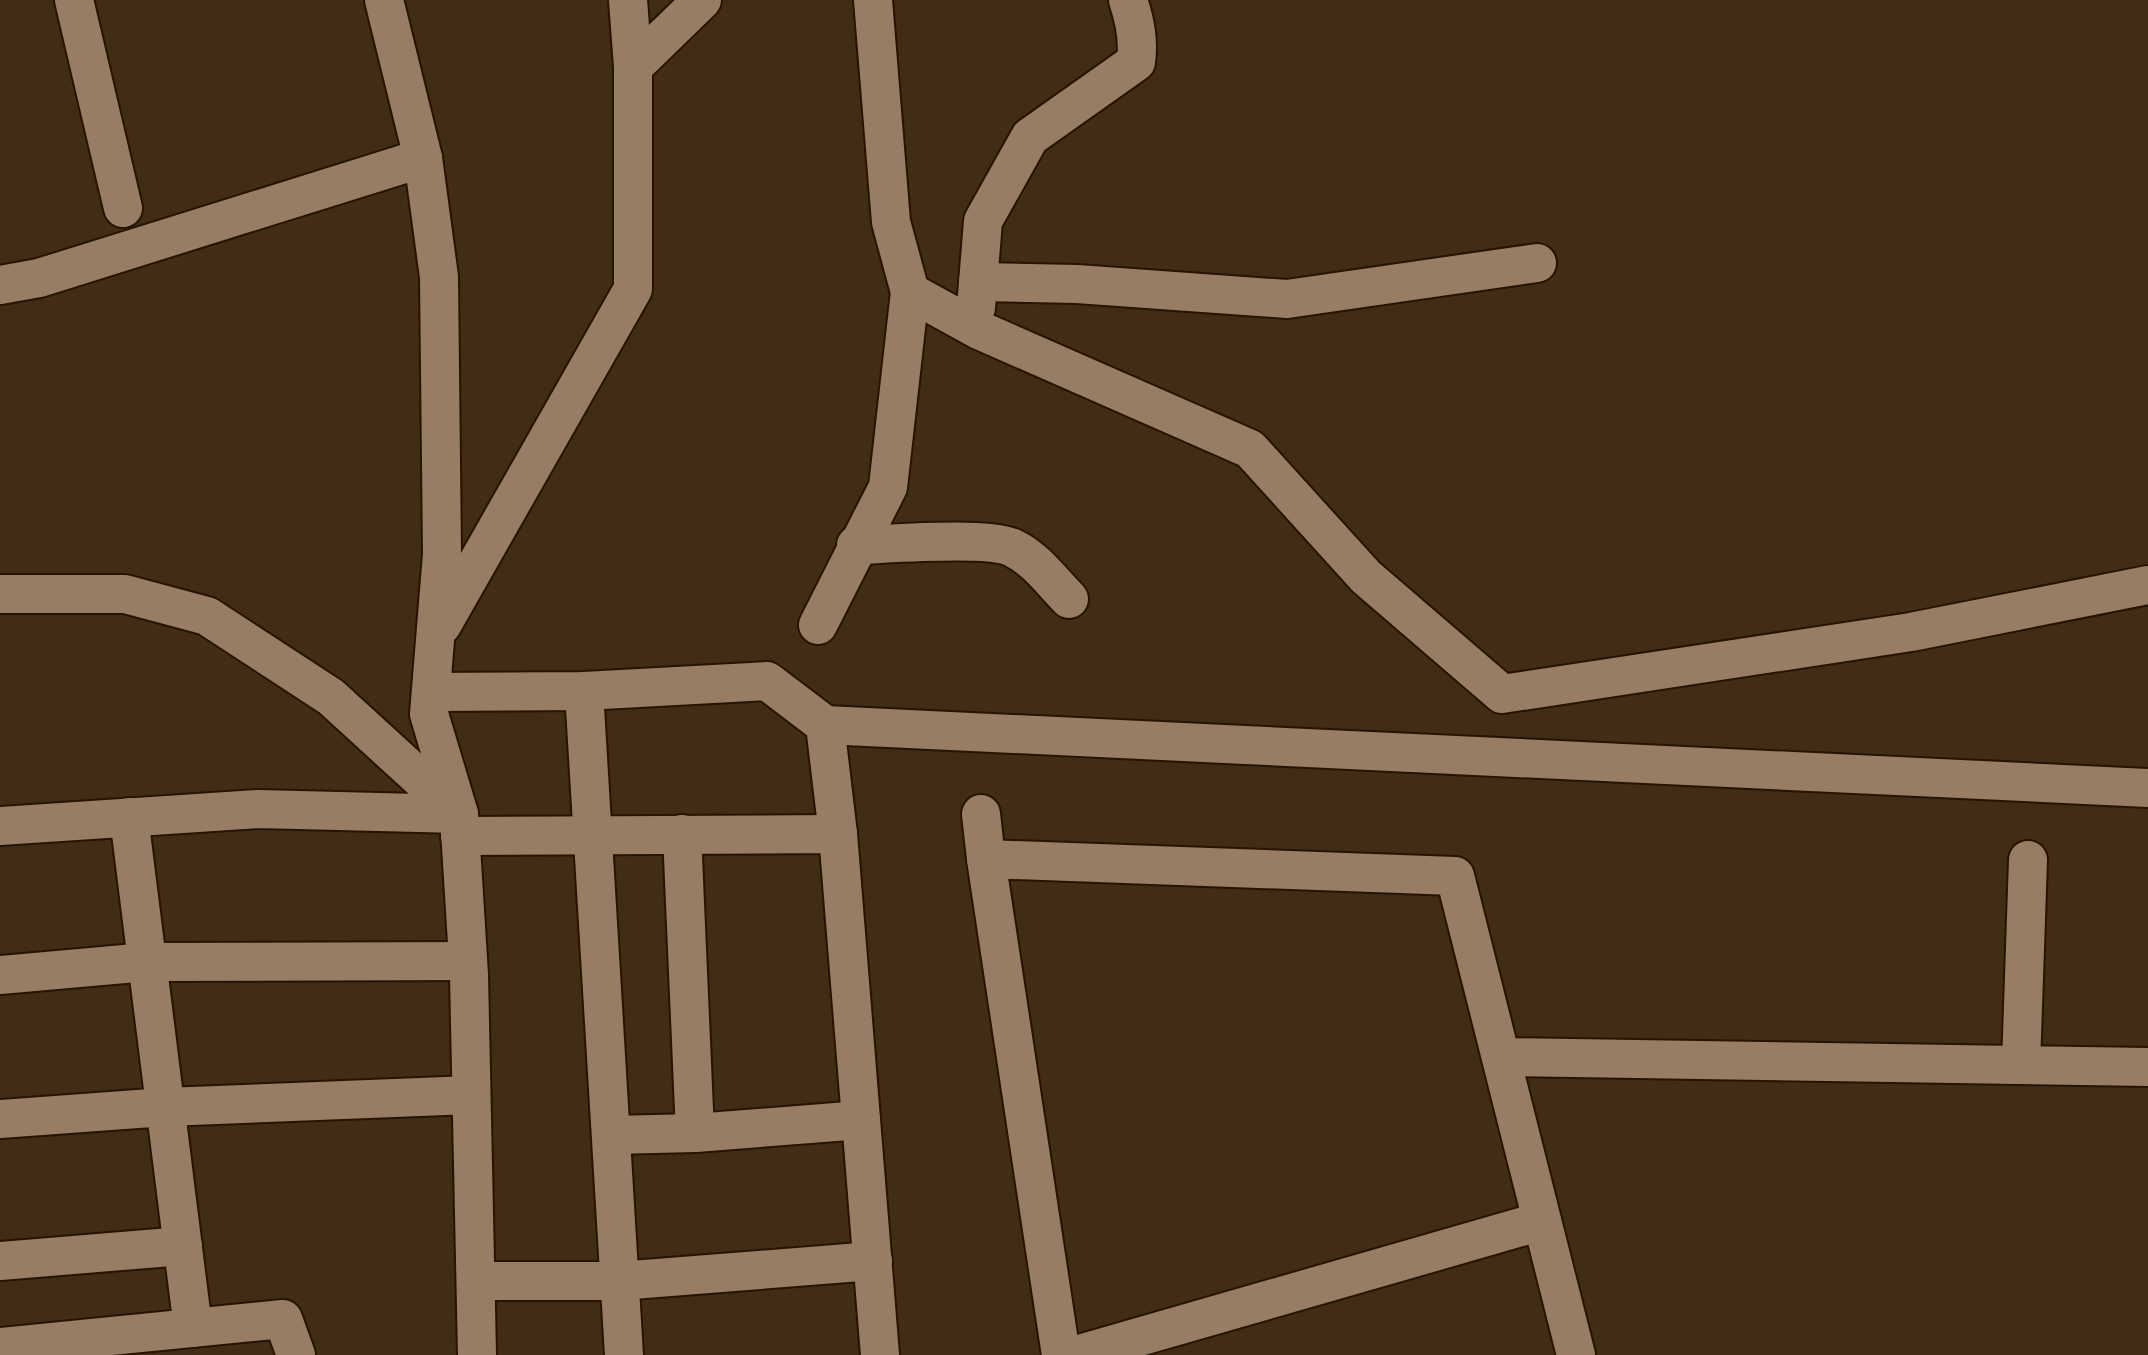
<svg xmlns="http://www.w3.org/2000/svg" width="2148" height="1355" font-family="'DejaVu Sans',sans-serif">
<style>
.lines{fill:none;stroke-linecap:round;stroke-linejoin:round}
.minor-casing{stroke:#271400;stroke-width:42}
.minor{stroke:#967d64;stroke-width:38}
</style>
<rect width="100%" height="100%" fill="#412c15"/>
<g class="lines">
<defs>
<g id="minor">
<path d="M74,0L123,208"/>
<path d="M384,0L423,158L439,277L442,554L429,714L459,814L469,975L477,1355"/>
<path d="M628,0L633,67"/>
<path d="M873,0L891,222L910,292L979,330L1250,449L1366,577L1502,694L1911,632L2148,585"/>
<path d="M978,282L1077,284L1287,299L1537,263"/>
<path d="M0,285L39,278L423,158"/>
<path d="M976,308L983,221L1030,137L1136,62C1139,40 1135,21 1128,0"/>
<path d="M856,545C889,544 989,536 1013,548C1036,559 1052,582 1069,599"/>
<path d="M0,594H125L207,616L331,697L459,814L258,809L0,826"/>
<path d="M442,625L633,289V67L702,0"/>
<path d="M818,625L888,487L910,292"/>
<path d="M584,691L624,1355"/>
<path d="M431,692L584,691L767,681L825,725L838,834"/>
<path d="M825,725L2148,788"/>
<path d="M981,814L986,859L1061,1355"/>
<path d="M129,817L193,1328"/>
<path d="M682,834L695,1133"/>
<path d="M460,836L838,834L880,1355"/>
<path d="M986,859L1455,876L1576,1355"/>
<path d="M0,975L147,962L468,961"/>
<path d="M1501,1057L2148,1067"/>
<path d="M2021,1065L2028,860"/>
<path d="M0,1119L165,1107L471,1095"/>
<path d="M612,1135L695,1133L861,1120"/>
<path d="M0,1261L183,1246"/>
<path d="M476,1281H619L873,1261"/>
<path d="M0,1347L283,1319L296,1355"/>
<path d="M1076,1355L1542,1221"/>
</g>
</defs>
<use href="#minor" class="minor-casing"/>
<use href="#minor" class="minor"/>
</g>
</svg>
